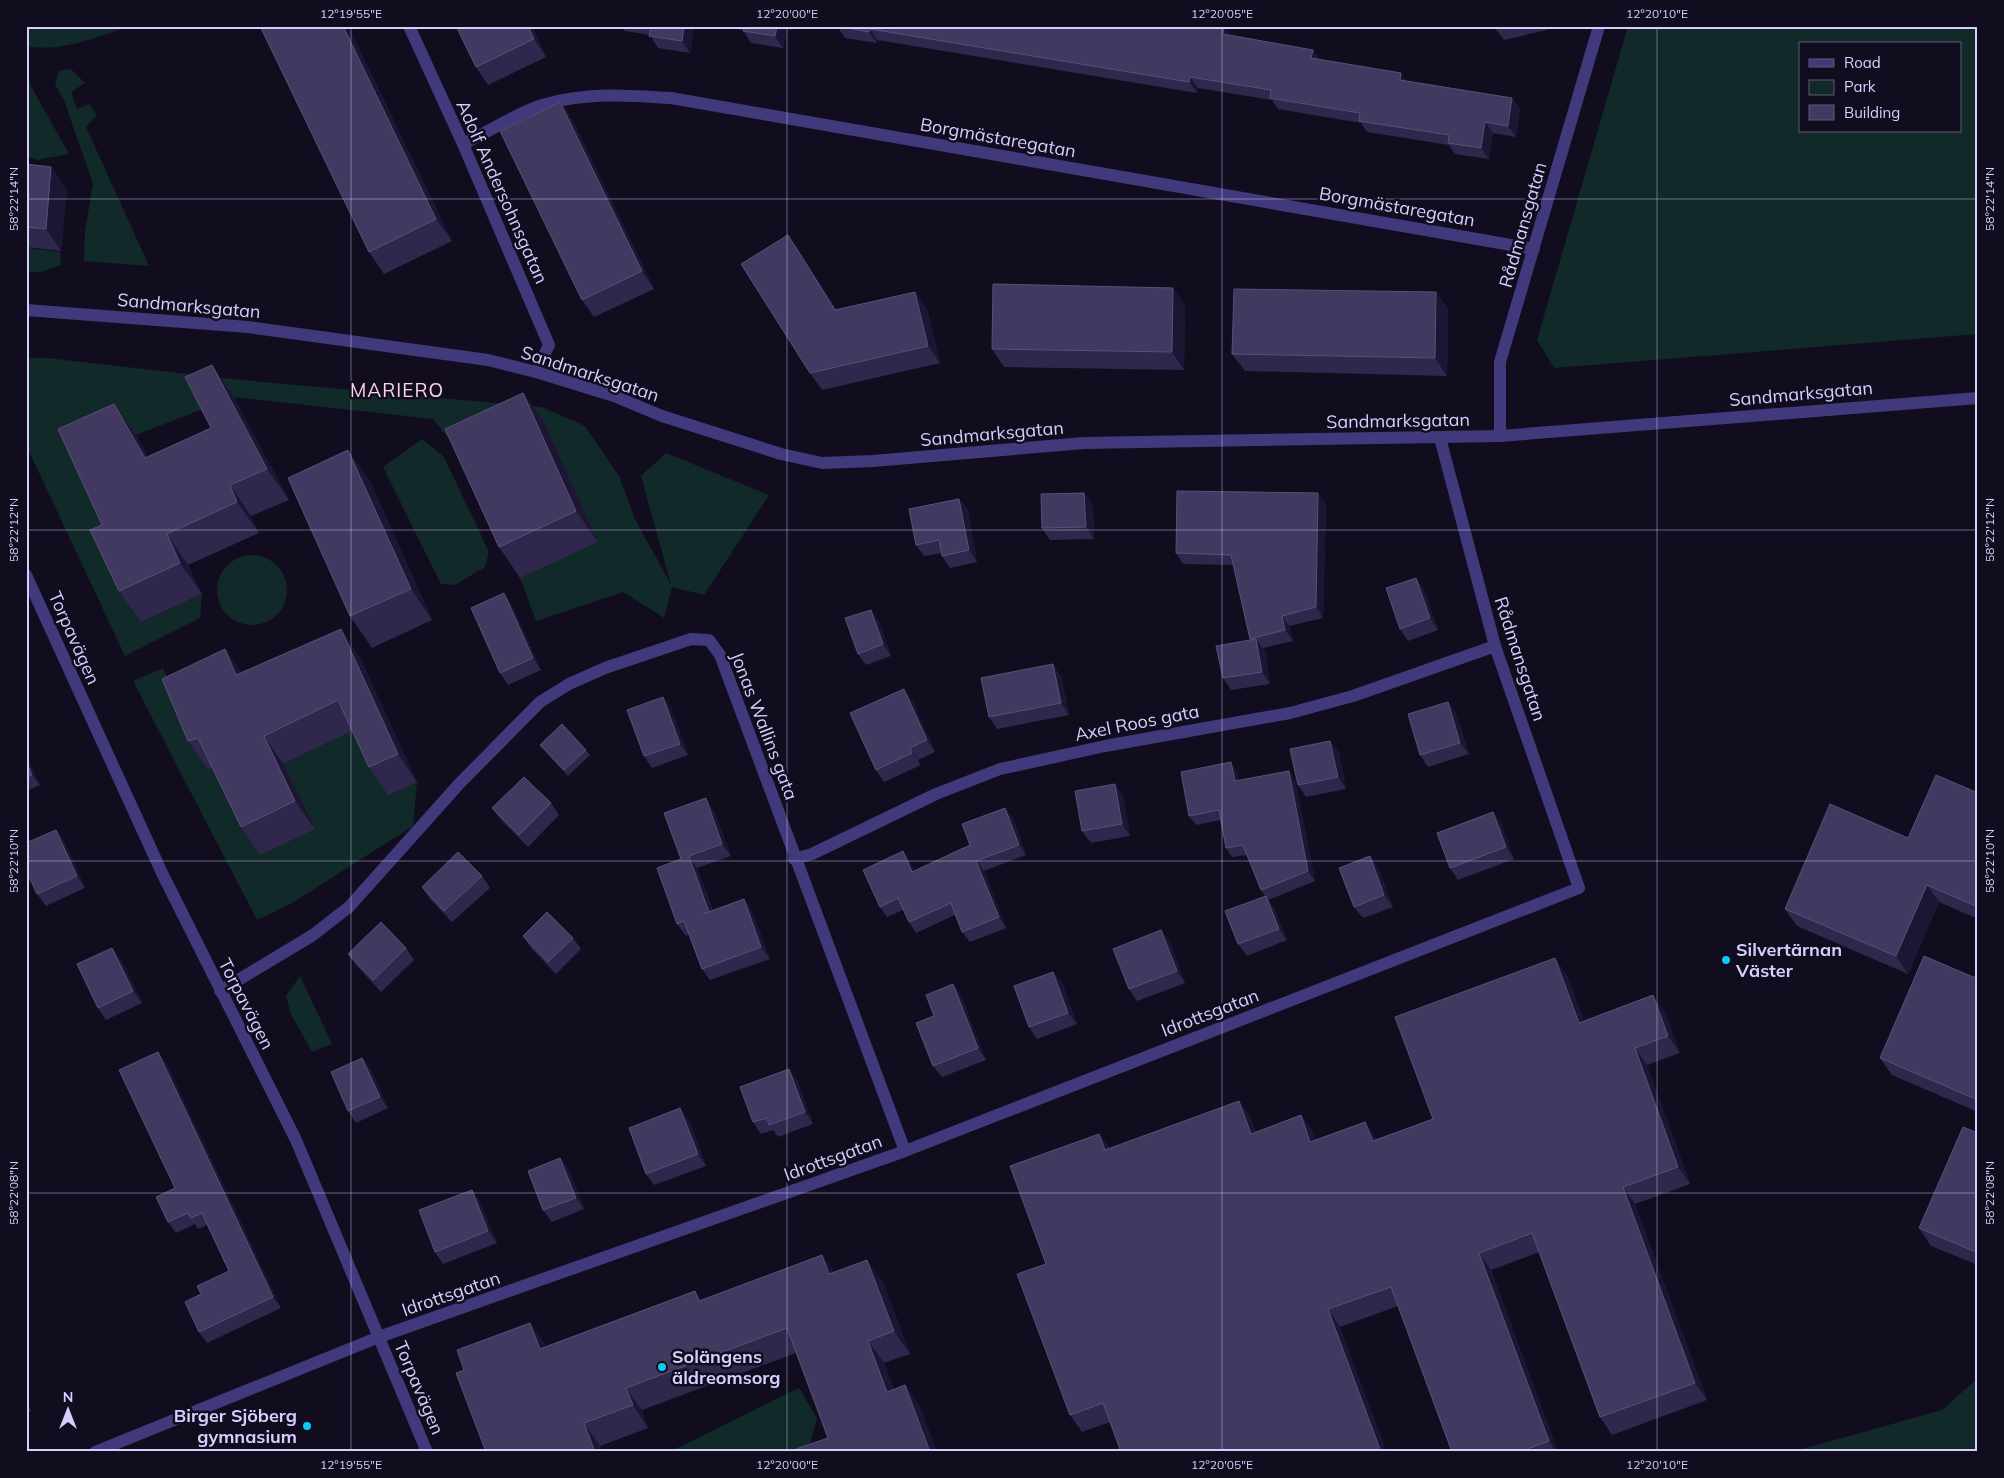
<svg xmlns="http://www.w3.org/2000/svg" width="2004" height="1478" font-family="Mulish,sans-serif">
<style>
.green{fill:#112929;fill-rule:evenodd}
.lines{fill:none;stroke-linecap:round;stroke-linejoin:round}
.street{stroke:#403a7d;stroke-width:12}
.wall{fill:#30274d}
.shaded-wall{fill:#1c1533}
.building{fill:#423960;stroke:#595079}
.ticks{fill:none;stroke:#d6cefd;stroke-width:1;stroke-opacity:0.45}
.poi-dot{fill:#09cbed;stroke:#110d1f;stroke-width:2}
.labels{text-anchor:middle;stroke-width:5;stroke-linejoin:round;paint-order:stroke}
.street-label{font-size:18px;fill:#d6cefd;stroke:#110d1f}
.poi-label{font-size:18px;font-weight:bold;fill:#d6cefd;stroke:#110d1f;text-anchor:start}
.neighbourhood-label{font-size:19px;letter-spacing:1px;fill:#fdd0ea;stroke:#110d1f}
.neatline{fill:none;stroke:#d6cefd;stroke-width:2}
.ticks-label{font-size:12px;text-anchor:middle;fill:#d6cefd}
</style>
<rect width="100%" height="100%" fill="#110d1f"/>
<g class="green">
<path d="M26,26H130C97,37 61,53 26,46Z"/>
<path d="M1628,26H1978V334L1554,368L1537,340ZM1800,44H1960V131H1800Z"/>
<path d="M71,69L85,83L71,92L77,109L89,104L97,115L86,127L149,266L84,261L85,231L93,184L64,100L55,84L59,71Z"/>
<path d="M27,79L69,154L37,160L26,156Z"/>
<path d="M26,248L60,252L61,265L41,272H26Z"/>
<path d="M26,358H47L241,380L542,407L585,426L619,476L635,519L671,585L641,476L666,453L769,495L704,595L672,587L664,618L623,592L536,621L520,578L466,460L433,419L233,397L136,435L80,460L141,622L202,594L200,618L125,656L26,445Z"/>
<path d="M422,439L444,457L489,552L485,567L455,585L441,584L383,467Z"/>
<circle cx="252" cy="590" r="35"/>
<path d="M163,668L208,768L218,766L315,829L283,764L352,731L417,782L413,826L292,903L257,920L133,681Z"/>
<path d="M300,976L332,1044L312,1052L291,1014L286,996Z"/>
<path d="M1978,1378V1452H1792L1942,1410Z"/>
<path d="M799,1388L817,1418L808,1452H669Z"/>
</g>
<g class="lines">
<g class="street">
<path d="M409,26L463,144L549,345L536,372"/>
<path d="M463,144C488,132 517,113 542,105C585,92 627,95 671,98L1534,249"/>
<path d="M26,310L248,327L488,360L536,372L614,396L662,416L781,454L822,463L873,461L1084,443L1500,436L1978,398"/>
<path d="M1500,436V362L1599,26"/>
<path d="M26,575L162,873L296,1140L427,1452"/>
<path d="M794,859L812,854L936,794L1000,769L1105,746L1290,713L1353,696L1495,646"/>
<path d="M220,991L313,935L349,907L459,784L540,702L569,684L605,668L691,639L709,640L720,655L905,1151"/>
<path d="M95,1452L379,1337L905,1151L1579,888L1495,646L1440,438"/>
</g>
</g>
<g class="wall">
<path d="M348,26L452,241L384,274L369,252Z"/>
<path d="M532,26L546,57L488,85L476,67Z"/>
<path d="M622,26H694L690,53L658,48L650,35L625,31Z"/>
<path d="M719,26H787L783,48L751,43L743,30Z"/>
<path d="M837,26H1225L1231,36L1313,50L1319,59L1401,73L1406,81L1512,98L1520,109L1516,137L1493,133L1489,159L1455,154L1449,145L1367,132L1361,123L1278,109L1272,100L1198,88L1197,93L877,40V43L845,38Z"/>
<path d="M1495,26H1546L1547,30L1504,40L1495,28Z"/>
<path d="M560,102L572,119L654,289L594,317L582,300Z"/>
<path d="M26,164L67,189L61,251L26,247Z"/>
<path d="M800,252L836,310L927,309L940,363L822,390L810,373Z"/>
<path d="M1436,292L1448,309L1447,376L1245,371L1232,354Z"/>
<path d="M1185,305L1184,370L1004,367L992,349Z"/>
<path d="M212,365L233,396L289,500L251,516L259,533L188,565L202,594L141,622L119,591L102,525L114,404L136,435L148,457L211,428Z"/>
<path d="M523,393L545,424L598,542L520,578L499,547Z"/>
<path d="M370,481L432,620L372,648L350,616Z"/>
<path d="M1084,493L1093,505L1094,539L1050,540L1042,528Z"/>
<path d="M959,499L968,511L977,562L950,568L942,556V553L924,556L916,545Z"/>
<path d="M1326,504L1323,618L1289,626L1293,641L1263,648L1265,651L1270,684L1231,690L1223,678L1252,640L1250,639L1233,565L1183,564L1176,553Z"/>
<path d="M1416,578L1424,590L1438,630L1408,641L1400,629Z"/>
<path d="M504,593L512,605L541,670L508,685L500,673Z"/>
<path d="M879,621L891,656L866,665L858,654Z"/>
<path d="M341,629L360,658L417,782L388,795L369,767L352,731L283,764L315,829L260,855L241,827L213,767L208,769L188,741L225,649L241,673Z"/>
<path d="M1061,676L1069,715L997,729L989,717Z"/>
<path d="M912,700L935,752L918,760L921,765L884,782L876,770Z"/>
<path d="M1448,702L1456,714L1469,754L1428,767L1420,755Z"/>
<path d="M671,708L688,755L652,768L644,756Z"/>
<path d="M540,745L586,750L590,755L568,776L545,751Z"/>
<path d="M1339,752L1346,789L1306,797L1298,785Z"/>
<path d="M26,756L40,785L26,791Z"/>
<path d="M1231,762L1237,772L1239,780H1295L1315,881L1268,900L1274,908L1287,940L1247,956L1238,944L1265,896L1261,890L1247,855L1232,857L1226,848L1220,820L1196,825L1189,816Z"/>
<path d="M1115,784L1123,796L1130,836L1091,843L1082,831Z"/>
<path d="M1978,793V919L1939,902L1908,974L1797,926L1785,909L1908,838Z"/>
<path d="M551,803L559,815L528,847L501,820L492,808Z"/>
<path d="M714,810L731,856L697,868L713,911L744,899L752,911L770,959L710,980L702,969L689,934L686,936L677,924L681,859Z"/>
<path d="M1493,812L1501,824L1514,859L1458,880L1450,868Z"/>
<path d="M1013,818L1026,855L984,871L1006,928L970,942L962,932L955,915L916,933L909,922L903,910L887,917L880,907L903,851L910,862L914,871L970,845Z"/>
<path d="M56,830L64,841L85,888L46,906L37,894Z"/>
<path d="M1370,856L1378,868L1393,907L1363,918L1354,907Z"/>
<path d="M482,876L490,888L452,922L430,899L422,887Z"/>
<path d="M1161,930L1170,942L1185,983L1137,1001L1129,989Z"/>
<path d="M523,936L573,938L581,949L556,974L531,948Z"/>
<path d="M406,948L414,960L381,992L356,965L348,954Z"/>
<path d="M121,959L142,1003L106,1020L98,1008Z"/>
<path d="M1053,972L1062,983L1077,1024L1037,1039L1029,1027Z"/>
<path d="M1567,975L1584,1021L1653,995L1665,1012L1680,1053L1647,1065L1690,1184L1635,1204L1707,1400L1612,1435L1600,1417L1539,1252L1491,1270L1558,1452H1452L1398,1306L1340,1327L1110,1422L1082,1432L1070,1415L1046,1264L1099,1134L1110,1149L1239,1101L1251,1119L1256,1132L1301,1115L1313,1132L1316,1140L1365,1122L1377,1139L1433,1119Z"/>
<path d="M1978,976V1112L1892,1075L1880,1058L1973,977Z"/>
<path d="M953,984L961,996L986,1060L942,1077L933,1066L934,1016Z"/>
<path d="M362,1058L371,1070L388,1108L356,1123L348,1111Z"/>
<path d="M166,1063L281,1308L207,1343L199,1332L201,1294L229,1271L207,1225L198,1229L195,1224L176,1233L168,1222L175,1188Z"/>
<path d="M797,1080L813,1124L778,1137L773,1130L761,1134L753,1122Z"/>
<path d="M689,1120L706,1166L654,1185L646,1174Z"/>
<path d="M1978,1133V1265L1931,1246L1919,1228Z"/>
<path d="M560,1158L569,1170L584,1209L552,1222L543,1210Z"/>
<path d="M472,1190L480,1202L497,1243L443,1264L435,1252Z"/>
<path d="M834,1272L883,1282L910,1354L884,1363L894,1390L905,1385L921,1408L828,1438L796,1353L642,1410L648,1428L600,1446L602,1452H486L464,1370L546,1346L695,1291L701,1300Z"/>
<path d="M26,1401L31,1411L26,1414Z"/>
</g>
<g class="shaded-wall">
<path d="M343,26H348L452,241L436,219Z"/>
<path d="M528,26H532L546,57L534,39Z"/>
<path d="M684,26H694L690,53L682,41Z"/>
<path d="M777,26H787L783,48L775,36Z"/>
<path d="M1225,26L1232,37L1223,34Z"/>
<path d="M870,29L877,40V43L869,32Z"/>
<path d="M1313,50L1320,61L1311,58Z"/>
<path d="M1401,73L1409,85L1400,80Z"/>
<path d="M1190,77L1198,88L1197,93L1189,82Z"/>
<path d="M1512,98L1520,109L1516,137L1508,126Z"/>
<path d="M560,102L572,119L654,289L642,271Z"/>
<path d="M1485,122L1493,133L1489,159L1481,148Z"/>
<path d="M51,167L67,189L61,251L46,229Z"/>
<path d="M788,235L800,252L848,327L835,310Z"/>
<path d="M1173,288L1185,305L1184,370L1172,352Z"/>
<path d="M915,292L927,309L940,363L928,346Z"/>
<path d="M1436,292L1448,309L1447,376L1435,358Z"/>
<path d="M212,365L233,396L289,500L267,469Z"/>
<path d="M523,393L545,424L598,542L576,511Z"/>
<path d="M114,404L136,435L166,490L145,458Z"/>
<path d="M348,450L370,481L432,620L411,589Z"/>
<path d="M230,485L251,516L259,533L237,502Z"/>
<path d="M1084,493L1093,505L1094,539L1086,527Z"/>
<path d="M1318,493L1326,504L1323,618L1316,607Z"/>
<path d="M959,499L968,511L977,562L969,550Z"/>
<path d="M167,534L188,565L202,594L180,563Z"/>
<path d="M1416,578L1424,590L1438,630L1430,618Z"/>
<path d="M504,593L512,605L541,670L533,658Z"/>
<path d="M871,610L879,621L891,656L883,644Z"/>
<path d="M1282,616L1289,626L1293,641L1285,630Z"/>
<path d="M341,629L360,658L417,782L398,754Z"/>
<path d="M1256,639L1265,651L1270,684L1262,672Z"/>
<path d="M225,649L245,677L236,675Z"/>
<path d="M1053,664L1061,676L1069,715L1061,703Z"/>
<path d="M904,689L912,700L935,752L927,740Z"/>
<path d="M663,697L671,708L688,755L680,744Z"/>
<path d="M1448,702L1456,714L1469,754L1460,743Z"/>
<path d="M264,736L283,764L315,829L295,801Z"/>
<path d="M1330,741L1339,752L1346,789L1338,777Z"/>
<path d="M910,748L918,760L921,765L912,753Z"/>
<path d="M26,756L40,785L32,775L26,761Z"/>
<path d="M1231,762L1237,772L1241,790L1235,781Z"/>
<path d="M1289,771L1295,780L1315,881L1308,871Z"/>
<path d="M1115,784L1123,796L1130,836L1122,824Z"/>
<path d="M706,798L714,810L731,856L722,844Z"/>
<path d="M1005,808L1013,818L1026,855L1019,845Z"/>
<path d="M1493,812L1501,824L1514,859L1506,847Z"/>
<path d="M56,830L64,841L85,888L77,876Z"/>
<path d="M903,851L910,862L920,882L912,872Z"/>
<path d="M689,856L697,868L717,924L709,912Z"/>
<path d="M1370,856L1378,868L1393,907L1384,895Z"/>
<path d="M976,861L984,871L1006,928L999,917Z"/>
<path d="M1927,885L1939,902L1908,974L1896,956Z"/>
<path d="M1266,896L1274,908L1287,940L1279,929Z"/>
<path d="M744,899L752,911L770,959L761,947Z"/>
<path d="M1161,930L1170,942L1185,983L1177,971Z"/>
<path d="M112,948L121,959L142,1003L133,991Z"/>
<path d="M1555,958L1567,975L1591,1040L1579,1023Z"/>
<path d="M1053,972L1062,983L1077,1024L1068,1013Z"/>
<path d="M953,984L961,996L986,1060L978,1048Z"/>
<path d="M1653,995L1665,1012L1680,1053L1668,1036Z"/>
<path d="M1635,1048L1647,1065L1690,1184L1678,1167Z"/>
<path d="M158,1052L166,1063L281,1308L273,1297Z"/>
<path d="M362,1058L371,1070L388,1108L380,1097Z"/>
<path d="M789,1069L797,1080L813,1124L805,1112Z"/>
<path d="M1239,1101L1251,1119L1263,1151L1251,1134Z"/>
<path d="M680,1108L689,1120L706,1166L698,1154Z"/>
<path d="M1301,1115L1313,1132L1323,1159L1310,1142Z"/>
<path d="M1365,1122L1377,1139L1373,1141Z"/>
<path d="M1099,1134L1111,1151L1105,1150Z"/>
<path d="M560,1158L569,1170L584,1209L576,1198Z"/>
<path d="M1623,1187L1635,1204L1707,1400L1695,1383Z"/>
<path d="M472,1190L480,1202L497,1243L488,1231Z"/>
<path d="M1479,1253L1491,1270L1558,1452H1556L1549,1441Z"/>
<path d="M822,1255L838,1277L829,1274Z"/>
<path d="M867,1260L883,1282L910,1354L894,1331Z"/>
<path d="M695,1291L711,1313L699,1301Z"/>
<path d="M1328,1309L1340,1327L1387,1452H1381Z"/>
<path d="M530,1323L546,1345L555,1371L540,1349Z"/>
<path d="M868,1341L884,1363L903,1414L887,1392Z"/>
<path d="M905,1385L921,1408L937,1452H930Z"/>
<path d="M626,1388L642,1410L648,1428L633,1405Z"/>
<path d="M584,1423L600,1446L602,1452H595Z"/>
</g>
<g class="building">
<path d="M260,26H343L436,219L369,252Z"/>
<path d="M456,26H528L534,39L476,67Z"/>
<path d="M651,26H684L682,41L649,36Z"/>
<path d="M744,26H777L775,36L743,31Z"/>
<path d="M837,26H1224L1223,34L1313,50L1311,58L1401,73L1400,80L1512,98L1508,126L1485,122L1481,148L1448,143L1449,135L1359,121L1360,113L1270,98L1271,90L1190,77L1189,82L870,29L869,32Z"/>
<path d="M1495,26H1504L1495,28Z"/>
<path d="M560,102L642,271L582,300L500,131Z"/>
<path d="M26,164L51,167L46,229L26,227Z"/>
<path d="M788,235L835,310L915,292L928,346L810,373L741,264Z"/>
<path d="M993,284L1173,288L1172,352L992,349Z"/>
<path d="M1234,289L1436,292L1435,358L1232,354Z"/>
<path d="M212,365L267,469L230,485L237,502L167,534L180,563L119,591L90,530L102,525L58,429L114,404L145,458L211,428L185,377Z"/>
<path d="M523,393L576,511L499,547L445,429Z"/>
<path d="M348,450L411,589L350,616L288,478Z"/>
<path d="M1177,491L1318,493L1316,607L1282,616L1285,630L1250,639L1231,555L1176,553Z"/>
<path d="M1084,493L1086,527L1042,528L1041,494Z"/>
<path d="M959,499L969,550L942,556L939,540L916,545L909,509Z"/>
<path d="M1416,578L1430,618L1400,629L1386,588Z"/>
<path d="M504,593L533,658L500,673L471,608Z"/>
<path d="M871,610L883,644L858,654L845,618Z"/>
<path d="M341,629L398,754L369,767L338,700L264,736L295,801L241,827L198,738L188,741L162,679L225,649L236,675Z"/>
<path d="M1256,639L1262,672L1223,678L1216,646Z"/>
<path d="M1053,664L1061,703L989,717L981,678Z"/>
<path d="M904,689L927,740L910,748L912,753L876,770L850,713Z"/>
<path d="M663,697L680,744L644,756L627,710Z"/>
<path d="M1448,702L1460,743L1420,755L1408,714Z"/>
<path d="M562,724L586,750L564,770L540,745Z"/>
<path d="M1330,741L1338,777L1298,785L1290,749Z"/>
<path d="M26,761L32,775L26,778Z"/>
<path d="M1231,762L1235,781L1289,771L1308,871L1261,890L1243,845L1226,848L1219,810L1189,816L1181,772Z"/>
<path d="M1936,775L1978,793V907L1927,885L1896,956L1785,909L1830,804L1908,838Z"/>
<path d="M524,777L551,803L519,835L492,808Z"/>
<path d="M1115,784L1122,824L1082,831L1075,791Z"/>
<path d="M706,798L722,844L689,856L709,912L703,914L744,899L761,947L702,969L684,921L677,924L657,868L681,859L664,813Z"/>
<path d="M1005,808L1019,845L976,861L999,917L962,932L951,903L909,922L898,898L880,907L863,870L903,851L912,872L970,845L962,824Z"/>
<path d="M1493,812L1506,847L1450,868L1437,833Z"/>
<path d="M56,830L77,876L37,894L26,870V843Z"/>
<path d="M458,852L482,876L444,911L422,887Z"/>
<path d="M1370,856L1384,895L1354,907L1339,868Z"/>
<path d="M1266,896L1279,929L1238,944L1225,911Z"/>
<path d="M547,912L573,938L548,962L523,936Z"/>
<path d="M381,922L406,948L373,980L348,954Z"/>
<path d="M1161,930L1177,971L1129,989L1113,949Z"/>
<path d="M112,948L133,991L98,1008L77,964Z"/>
<path d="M1924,956L1973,977L1978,976V1100L1880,1058Z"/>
<path d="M1555,958L1579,1023L1653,995L1668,1036L1635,1048L1678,1167L1623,1187L1695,1383L1600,1417L1532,1233L1479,1253L1549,1441L1520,1452H1452L1391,1287L1328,1309L1381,1452H1121L1103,1403L1070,1415L1017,1274L1046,1264L1010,1166L1099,1134L1105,1150L1239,1101L1251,1134L1301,1115L1310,1142L1365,1122L1373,1141L1433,1119L1395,1017Z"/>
<path d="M1053,972L1068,1013L1029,1027L1014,986Z"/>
<path d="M953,984L978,1048L933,1066L916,1023L934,1016L926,995Z"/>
<path d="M158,1052L273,1297L199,1332L185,1302L201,1294L197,1286L229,1271L202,1213L191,1218L188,1213L168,1222L156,1197L175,1188L119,1070Z"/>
<path d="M362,1058L380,1097L348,1111L331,1072Z"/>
<path d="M789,1069L805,1112L769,1125L767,1118L753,1122L740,1087Z"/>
<path d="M680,1108L698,1154L646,1174L629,1128Z"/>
<path d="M1963,1127L1978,1133V1253L1919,1228Z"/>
<path d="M560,1158L576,1198L543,1210L528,1171Z"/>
<path d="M472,1190L488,1231L435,1252L419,1210Z"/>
<path d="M822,1255L829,1274L867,1260L894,1331L868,1341L887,1392L905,1385L930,1452H794L793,1450L828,1438L787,1328L626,1388L633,1405L584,1423L595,1452H486L456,1373L464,1370L457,1350L530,1323L540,1349L695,1291L699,1301Z"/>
</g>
<path class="ticks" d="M351,26V1452M787,26V1452M1222,26V1452M1657,26V1452M26,199H1978M26,530H1978M26,861H1978M26,1193H1978"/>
<g class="poi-dot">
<circle cx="1726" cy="960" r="5"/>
<circle cx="662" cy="1367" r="5"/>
<circle cx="307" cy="1426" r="5"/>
</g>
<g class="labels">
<g class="street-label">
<text transform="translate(998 138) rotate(10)" y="6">Borgmästaregatan</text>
<text transform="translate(502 192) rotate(66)" y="6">Adolf Andersohnsgatan</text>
<text transform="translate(1397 207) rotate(10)" y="6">Borgmästaregatan</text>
<text transform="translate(1523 225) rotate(-74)" y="6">Rådmansgatan</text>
<text transform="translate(189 306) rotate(5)" y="6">Sandmarksgatan</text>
<text transform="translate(590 374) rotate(18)" y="6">Sandmarksgatan</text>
<text transform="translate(1801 394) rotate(-5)" y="6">Sandmarksgatan</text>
<text transform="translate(1398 421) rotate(-1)" y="6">Sandmarksgatan</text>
<text transform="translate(992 434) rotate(-5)" y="6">Sandmarksgatan</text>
<text transform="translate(74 638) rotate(66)" y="6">Torpavägen</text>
<text transform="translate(1520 659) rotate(72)" y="6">Rådmansgatan</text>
<text transform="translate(1137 723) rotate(-11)" y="6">Axel Roos gata</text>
<text transform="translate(764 726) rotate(69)" y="6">Jonas Wallins gata</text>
<text transform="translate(246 1004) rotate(63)" y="6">Torpavägen</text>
<text transform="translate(1210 1013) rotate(-21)" y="6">Idrottsgatan</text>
<text transform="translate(833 1158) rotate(-20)" y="6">Idrottsgatan</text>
<text transform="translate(451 1294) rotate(-19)" y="6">Idrottsgatan</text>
<text transform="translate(419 1388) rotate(67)" y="6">Torpavägen</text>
</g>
<g class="poi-label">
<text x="1736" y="956">Silvertärnan<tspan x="1736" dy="21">Väster</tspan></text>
<text x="672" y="1363">Solängens<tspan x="672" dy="21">äldreomsorg</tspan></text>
<text x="297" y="1422" text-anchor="end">Birger Sjöberg<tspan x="297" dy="21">gymnasium</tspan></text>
</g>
<g class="neighbourhood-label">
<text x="397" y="397">MARIERO</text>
</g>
</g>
<rect width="2004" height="1478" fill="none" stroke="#110d1f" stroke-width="55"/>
<rect x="1799" y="42" width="162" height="90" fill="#110d1f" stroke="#605a78"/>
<rect x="1809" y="59" width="25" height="8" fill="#403a7d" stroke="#605a78"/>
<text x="1844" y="68" font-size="15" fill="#d6cefd">Road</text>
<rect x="1809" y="80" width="25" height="15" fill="#112929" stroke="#605a78"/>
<text x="1844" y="92" font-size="15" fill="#d6cefd">Park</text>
<rect x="1809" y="105" width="25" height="15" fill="#423960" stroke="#605a78"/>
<text x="1844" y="118" font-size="15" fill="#d6cefd">Building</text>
<g transform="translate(68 1410)" stroke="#110d1f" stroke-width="4" paint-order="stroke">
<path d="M0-4L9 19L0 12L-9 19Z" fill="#d6cefd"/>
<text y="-8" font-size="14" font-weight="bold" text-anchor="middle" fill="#d6cefd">N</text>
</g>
<rect x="28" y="28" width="1948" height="1422" class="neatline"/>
<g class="ticks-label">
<text x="351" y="18">12°19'55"E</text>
<text x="787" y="18">12°20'00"E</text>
<text x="1222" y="18">12°20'05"E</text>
<text x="1657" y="18">12°20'10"E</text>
<text transform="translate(14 199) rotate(-90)" y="4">58°22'14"N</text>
<text transform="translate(1990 199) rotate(-90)" y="4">58°22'14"N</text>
<text transform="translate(14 530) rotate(-90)" y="4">58°22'12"N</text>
<text transform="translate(1990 530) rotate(-90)" y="4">58°22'12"N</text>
<text transform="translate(14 861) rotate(-90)" y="4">58°22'10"N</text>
<text transform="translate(1990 861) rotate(-90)" y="4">58°22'10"N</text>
<text transform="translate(14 1193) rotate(-90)" y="4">58°22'08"N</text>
<text transform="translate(1990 1193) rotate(-90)" y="4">58°22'08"N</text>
<text x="351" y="1469">12°19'55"E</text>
<text x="787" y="1469">12°20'00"E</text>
<text x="1222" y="1469">12°20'05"E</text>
<text x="1657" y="1469">12°20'10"E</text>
</g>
</svg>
